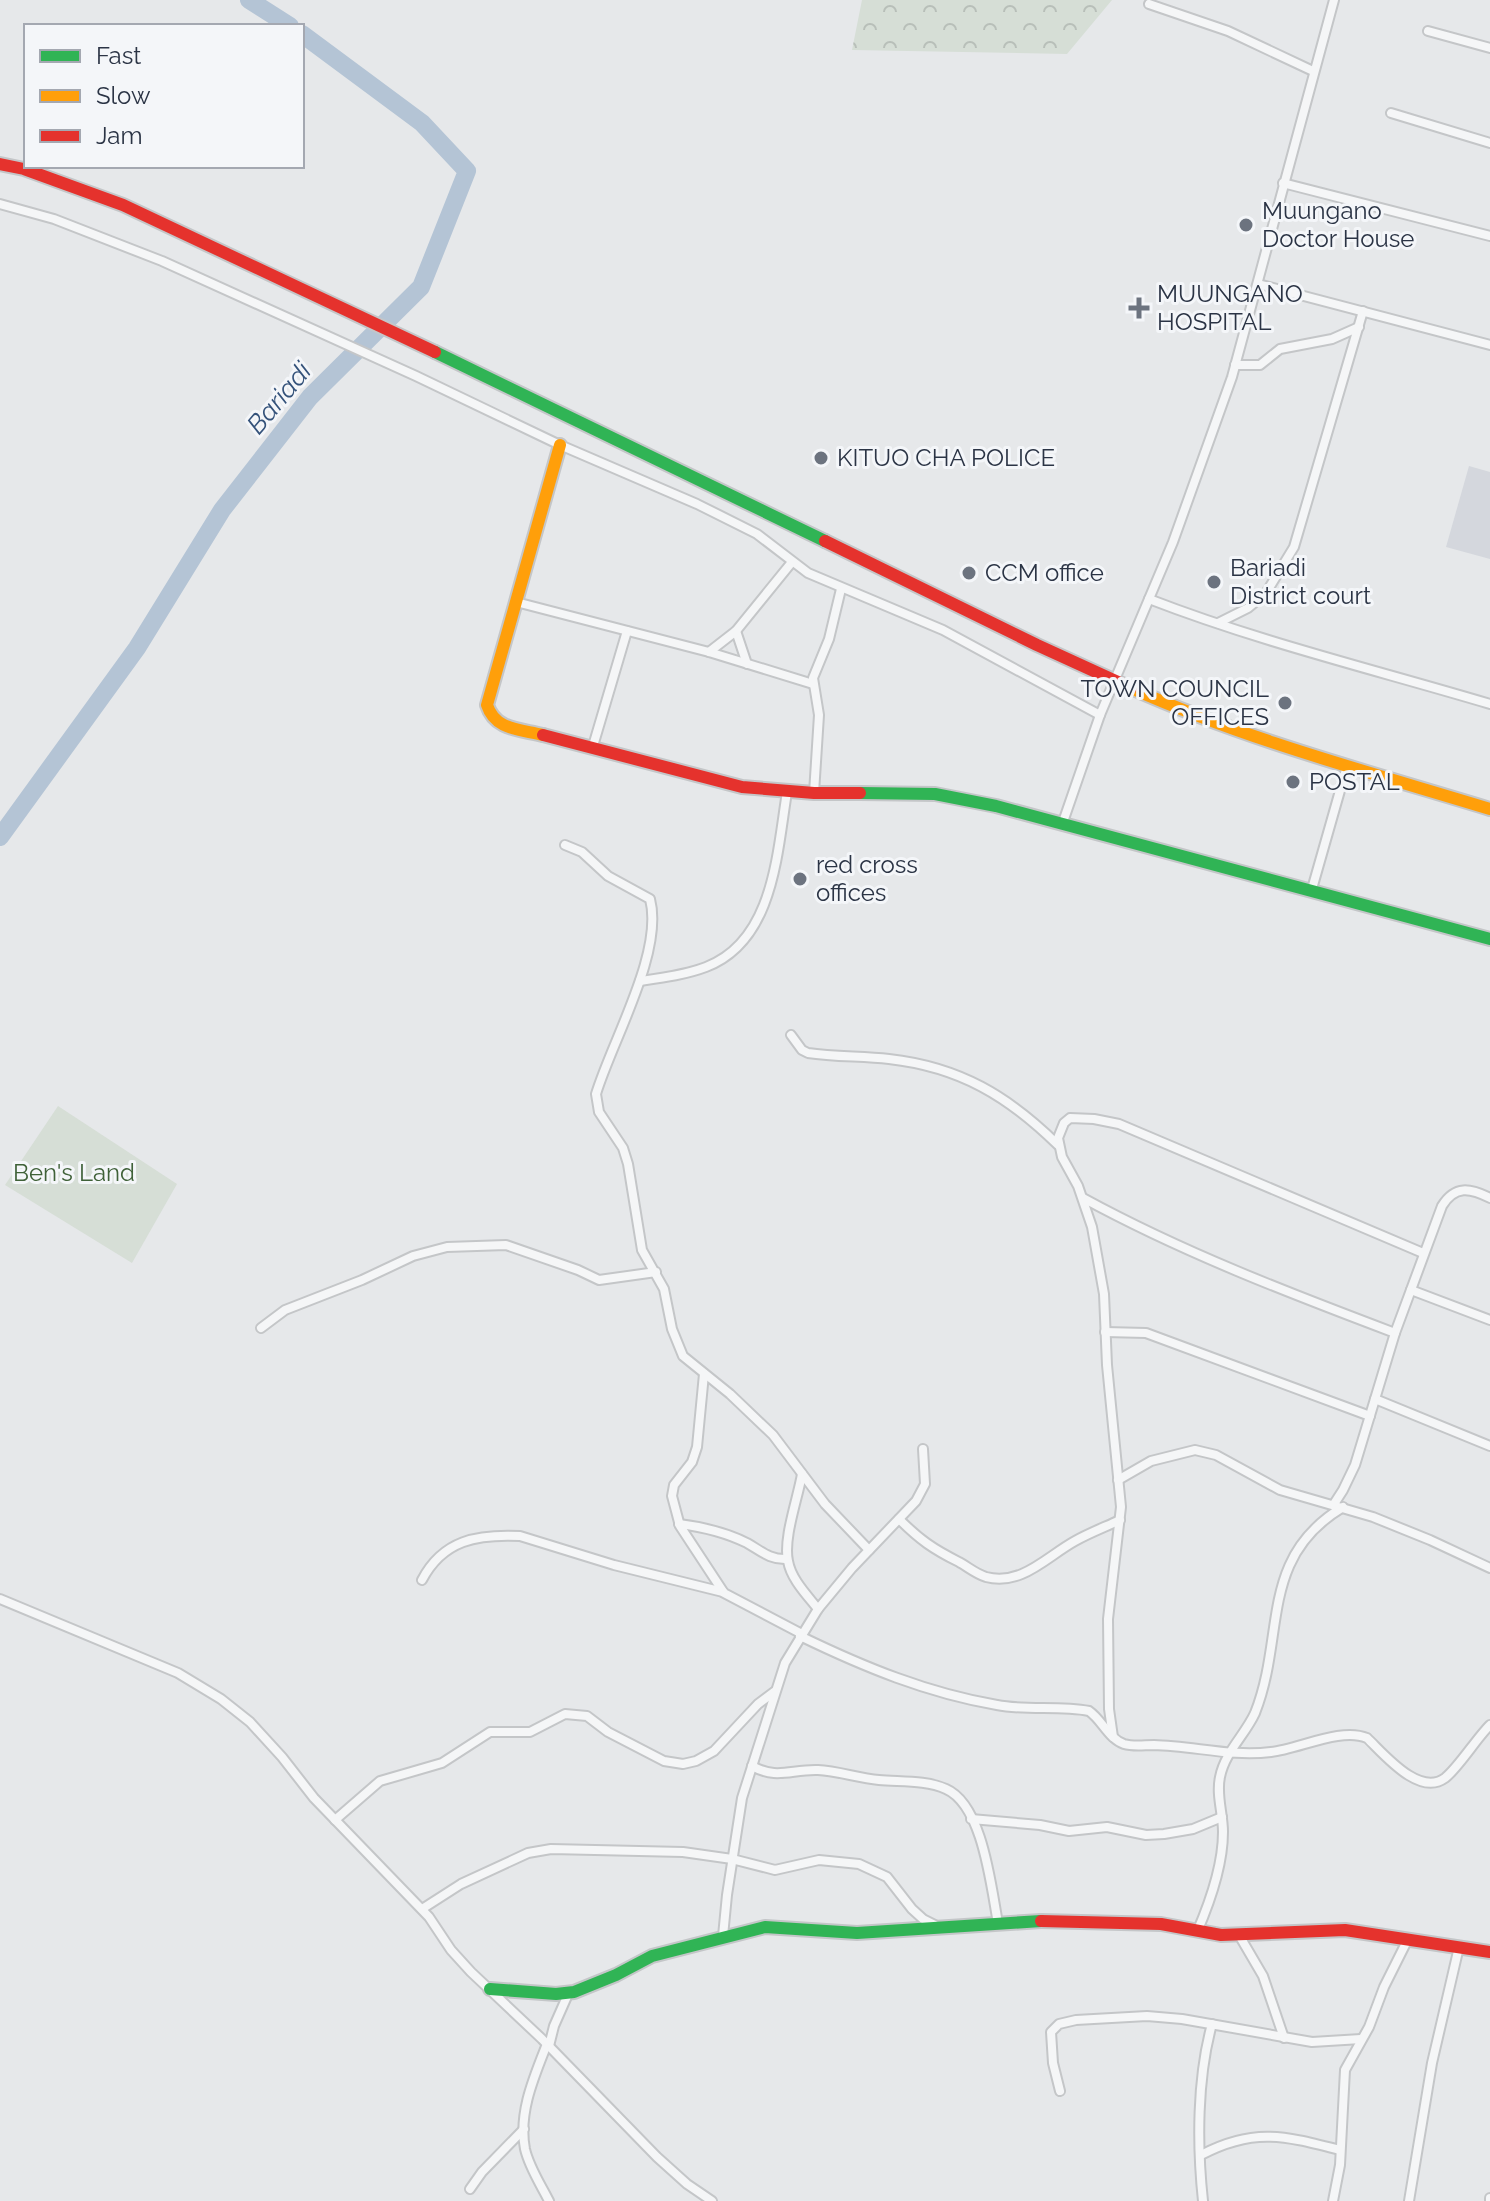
<svg xmlns="http://www.w3.org/2000/svg" width="1490" height="2201" font-family="Raleway,sans-serif">
<style>
.built{fill:#d4d7dd}
.forest{fill:url(#forest-crowns)}
.park{fill:#d6ded6}
.lines{fill:none;stroke-linecap:round;stroke-linejoin:round}
.river{stroke:#b4c4d5;stroke-width:18}
.street-casing{stroke:#c4c6c8;stroke-width:12}
.fast-casing{stroke:#c4c6c8;stroke-width:16}
.slow-casing{stroke:#c4c6c8;stroke-width:16}
.jam-casing{stroke:#c4c6c8;stroke-width:16}
.street{stroke:#f5f6f7;stroke-width:8}
.fast{stroke:#30b455;stroke-width:12}
.slow{stroke:#ff9f0a;stroke-width:12}
.jam{stroke:#e5322d;stroke-width:12}
.poi-dot{fill:#6c737f;stroke:#f4f6f9;stroke-width:3}
.labels{text-anchor:middle;stroke-width:6;stroke-linejoin:round;paint-order:stroke}
.poi-label{font-size:24px;fill:#2b3445;stroke:#f4f6f9;text-anchor:start}
.park-label{font-size:24px;fill:#3f6138;stroke:#f4f6f9}
.water-label{font-size:26px;font-style:italic;fill:#34527a;stroke:#f4f6f9}
</style>
<defs>
<pattern id="forest-crowns" width="20" height="18" patternUnits="userSpaceOnUse" patternTransform="scale(2)"><rect width="20" height="18" fill="#d6ded6"/><path d="M2 6a3 3 0 1 1 6 0M12 15a3 3 0 1 1 6 0" fill="none" stroke="#b8bfb9"/></pattern>
</defs>
<rect width="100%" height="100%" fill="#e6e8ea"/>
<path class="built" d="M1469,466L1490,472V559L1446,547Z"/>
<path class="forest" d="M862,0H1112L1067,54L852,50Z"/>
<path class="park" d="M58,1106L177,1184L132,1263L5,1185Z"/>
<g class="lines">
<g class="river">
<path d="M249,0L290,26"/>
<path d="M0,837L137,648L222,510L310,397L421,287L467,171L422,123L302,34"/>
</g>
<defs>
<g id="street">
<path d="M1149,4L1228,31L1313,71"/>
<path d="M1428,31L1490,48"/>
<path d="M1391,113L1490,143"/>
<path d="M1283,183L1490,236"/>
<path d="M0,204L54,219L162,261L416,376L560,445L697,504L757,534L808,573L943,630L1100,715"/>
<path d="M1258,284L1490,345"/>
<path d="M1235,365H1260L1280,349L1332,339L1359,327"/>
<path d="M1149,599C1260,642 1376,670 1490,704"/>
<path d="M516,602L709,652L813,684"/>
<path d="M1218,623L1248,608L1266,593L1294,547L1363,311"/>
<path d="M736,631L747,664"/>
<path d="M709,652L736,631L792,562"/>
<path d="M593,746L627,631"/>
<path d="M814,793L819,715L813,678L829,639L841,589"/>
<path d="M1063,822L1100,715L1173,542L1232,377L1334,0"/>
<path d="M565,845L582,852L608,876L650,899C664,952 612,1041 596,1094L599,1112L623,1148L628,1164L642,1250L664,1289L672,1329L683,1356L730,1394L773,1435L825,1504L869,1550"/>
<path d="M1312,889L1347,766"/>
<path d="M640,981C661,978 685,975 706,967C774,941 777,853 787,792"/>
<path d="M791,1035L802,1050L808,1053C835,1057 862,1056 889,1059C960,1067 1008,1096 1058,1145"/>
<path d="M1083,1198C1182,1252 1289,1293 1395,1333"/>
<path d="M1411,1290L1490,1320"/>
<path d="M261,1328L285,1310L362,1280L413,1256L447,1247L506,1245L578,1270L599,1280L656,1272"/>
<path d="M1105,1332L1146,1333L1370,1416"/>
<path d="M704,1374L697,1447L692,1462L674,1485L672,1496L680,1526L724,1593L802,1634"/>
<path d="M1375,1399L1490,1446"/>
<path d="M802,1474C798,1498 783,1538 788,1561C791,1579 807,1595 818,1609"/>
<path d="M1118,1480L1151,1461L1195,1450L1216,1455L1280,1490L1373,1517L1430,1540L1490,1568"/>
<path d="M1334,1504L1343,1490L1355,1465L1395,1333L1442,1206C1455,1185 1470,1188 1490,1198"/>
<path d="M899,1519C920,1540 933,1549 959,1562C968,1567 976,1574 986,1577C1022,1586 1046,1557 1075,1541C1089,1533 1105,1527 1120,1520"/>
<path d="M679,1524C703,1527 725,1532 747,1543C761,1551 770,1560 787,1559"/>
<path d="M422,1580C443,1540 477,1534 520,1536L614,1565L723,1592"/>
<path d="M0,1599L178,1673L221,1699L250,1722L282,1757L314,1798L429,1917L451,1950L471,1972L542,2039L657,2157L687,2184L712,2201"/>
<path d="M800,1636C864,1667 927,1693 997,1705C1027,1711 1059,1705 1089,1711C1102,1720 1109,1739 1124,1744C1134,1747 1144,1745 1154,1745C1194,1746 1232,1757 1271,1752C1299,1749 1341,1727 1367,1738C1384,1754 1419,1797 1445,1778C1458,1768 1476,1739 1490,1725"/>
<path d="M1113,1737L1109,1709L1108,1619L1121,1507L1107,1365L1104,1294L1092,1227L1078,1186L1062,1157L1058,1138L1064,1123L1070,1118L1094,1119L1119,1124L1423,1253"/>
<path d="M752,1766C777,1780 791,1769 818,1770C838,1771 858,1778 879,1780C900,1782 926,1780 946,1789C983,1805 991,1887 998,1923"/>
<path d="M971,1819L1040,1825L1069,1831L1107,1827L1146,1835L1164,1834L1193,1829L1222,1817"/>
<path d="M335,1820L380,1781L442,1763L490,1732H530L565,1714L587,1716L608,1732L664,1761L683,1764L696,1761L714,1751L758,1704L774,1692"/>
<path d="M422,1909L461,1884L528,1853L551,1849L683,1852L732,1859L775,1870L819,1860L859,1864L887,1877L912,1909L923,1919L941,1928"/>
<path d="M1197,1932C1210,1902 1223,1865 1223,1832C1223,1813 1216,1795 1220,1777C1225,1752 1245,1735 1255,1713C1286,1635 1258,1558 1343,1507"/>
<path d="M1239,1935L1263,1976L1284,2038"/>
<path d="M723,1936L727,1895L742,1798L785,1663L818,1609L852,1568L916,1501L925,1484L923,1449"/>
<path d="M547,2044C534,2077 518,2113 525,2149C529,2167 541,2185 549,2201"/>
<path d="M549,2046L554,2026L569,1992"/>
<path d="M1060,2091L1053,2063L1051,2032L1059,2024L1076,2020L1147,2016L1182,2019L1312,2042L1361,2039"/>
<path d="M1201,2155C1254,2127 1285,2136 1340,2150"/>
<path d="M470,2189L482,2172L524,2129"/>
<path d="M1203,2201C1197,2145 1197,2078 1212,2024"/>
<path d="M1333,2201L1340,2165L1345,2070L1369,2027L1384,1987L1408,1939"/>
<path d="M1409,2201L1432,2063L1459,1947"/>
<path d="M1490,2201V2198"/>
</g>
<g id="fast">
<path d="M435,352L825,541"/>
<path d="M860,793L935,794L996,806L1490,939"/>
<path d="M490,1989L556,1994L574,1992L616,1975L652,1956L765,1927L857,1933L1041,1921"/>
</g>
<g id="slow">
<path d="M1131,688C1247,740 1369,772 1490,809"/>
<path d="M543,735C519,729 495,730 487,705L560,445"/>
</g>
<g id="jam">
<path d="M0,164L24,169L123,205L435,352"/>
<path d="M825,541L1037,645L1131,688"/>
<path d="M543,735L742,787L814,793H860"/>
<path d="M1041,1921L1161,1924L1221,1935L1345,1930L1490,1952"/>
</g>
</defs>
<use href="#street" class="street-casing"/>
<use href="#fast" class="fast-casing"/>
<use href="#slow" class="slow-casing"/>
<use href="#jam" class="jam-casing"/>
<use href="#street" class="street"/>
<use href="#fast" class="fast"/>
<use href="#slow" class="slow"/>
<use href="#jam" class="jam"/>
</g>
<g class="poi-dot">
<circle cx="1246" cy="225" r="8"/>
<path d="M1135 296h8v8h8v8h-8v8h-8v-8h-8v-8h8z"/>
<circle cx="821" cy="458" r="8"/>
<circle cx="969" cy="573" r="8"/>
<circle cx="1214" cy="582" r="8"/>
<circle cx="1285" cy="703" r="8"/>
<circle cx="1293" cy="782" r="8"/>
<circle cx="800" cy="879" r="8"/>
</g>
<g class="labels">
<g class="poi-label">
<text x="1262" y="219">Muungano<tspan x="1262" dy="28">Doctor House</tspan></text>
<text x="1157" y="302">MUUNGANO<tspan x="1157" dy="28">HOSPITAL</tspan></text>
<text x="837" y="466">KITUO CHA POLICE</text>
<text x="1230" y="576">Bariadi<tspan x="1230" dy="28">District court</tspan></text>
<text x="985" y="581">CCM office</text>
<text x="1269" y="697" text-anchor="end">TOWN COUNCIL<tspan x="1269" dy="28">OFFICES</tspan></text>
<text x="1309" y="790">POSTAL</text>
<text x="816" y="873">red cross<tspan x="816" dy="28">offices</tspan></text>
</g>
<g class="park-label">
<text x="74" y="1181">Ben's Land</text>
</g>
<g class="water-label">
<text transform="translate(279 398) rotate(-50)" y="9">Bariadi</text>
</g>
</g>
<rect x="24" y="24" width="280" height="144" fill="#f4f6f9" stroke="#a4a8b1" stroke-width="2"/>
<rect x="40" y="50" width="40" height="12" fill="#30b455" stroke="#a4a8b1" stroke-width="2"/>
<text x="96" y="64" font-size="24" fill="#2b3445">Fast</text>
<rect x="40" y="90" width="40" height="12" fill="#ff9f0a" stroke="#a4a8b1" stroke-width="2"/>
<text x="96" y="104" font-size="24" fill="#2b3445">Slow</text>
<rect x="40" y="130" width="40" height="12" fill="#e5322d" stroke="#a4a8b1" stroke-width="2"/>
<text x="96" y="144" font-size="24" fill="#2b3445">Jam</text>
</svg>
